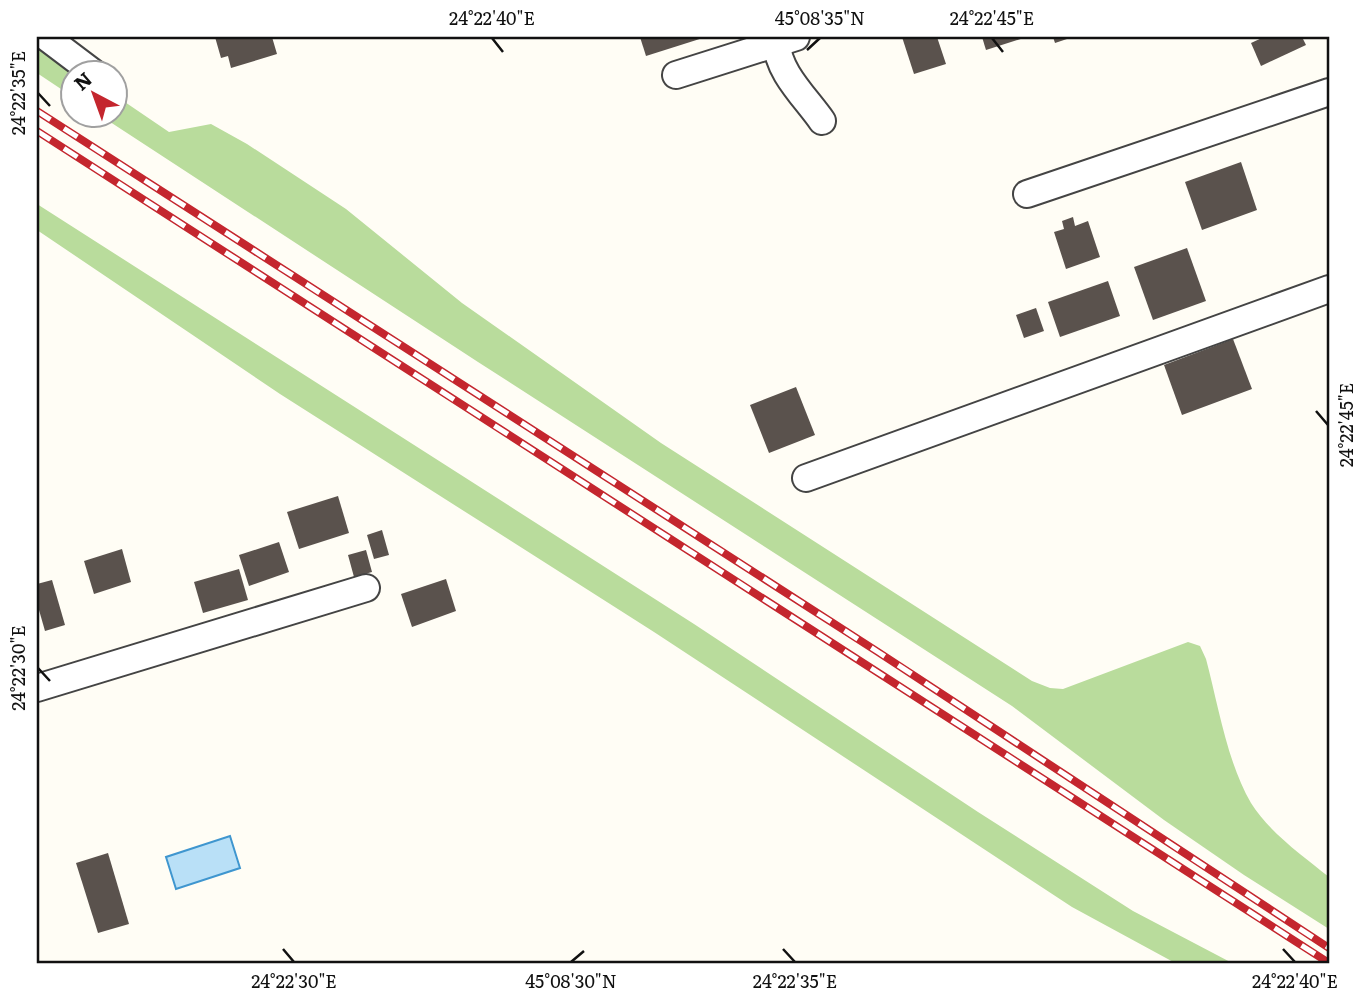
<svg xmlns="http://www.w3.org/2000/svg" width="1366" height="1001" font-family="Literata,serif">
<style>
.forest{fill:#b9dc9c}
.water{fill:#b9e0f7;stroke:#3f96cf;stroke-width:2}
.building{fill:#5a524d}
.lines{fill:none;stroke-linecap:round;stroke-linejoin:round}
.minor-casing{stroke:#444;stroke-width:30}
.minor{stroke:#fff;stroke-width:26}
.rail-casing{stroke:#c4262e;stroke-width:8}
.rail{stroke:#fff;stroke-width:5;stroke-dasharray:16;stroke-linecap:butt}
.ticks{fill:none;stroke:#111;stroke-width:2.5}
.neatline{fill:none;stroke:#111;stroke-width:2.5}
.ticks-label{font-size:18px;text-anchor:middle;fill:#111}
</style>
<rect width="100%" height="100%" fill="#fffdf5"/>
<g class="forest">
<path d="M37,44L74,74L73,97L37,73Z"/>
<path d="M116,96L169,132L211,124L247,144L346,209L462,303L661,443L1032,681L1050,688L1063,689L1188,642L1200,646L1206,659C1218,704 1227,762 1251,803C1269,832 1303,856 1329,877V929L1244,875L1164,820L1012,706L478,362L101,116H116Z"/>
<path d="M37,204L694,624L978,812L1133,911L1234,964H1177L1072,907L654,632L280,394L37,230Z"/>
</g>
<path class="water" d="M230,836L240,868L176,889L166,857Z"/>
<g class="building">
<path d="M215,37H272L277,54L231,68L228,56L221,58Z"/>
<path d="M640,37H706L646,56Z"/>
<path d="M902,37H937L946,64L914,74Z"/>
<path d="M982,37H1027L986,50Z"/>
<path d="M1053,37H1073L1055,43Z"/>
<path d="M1264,37H1302L1306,45L1261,66L1251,43Z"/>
<path d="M1241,162L1257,210L1202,230L1185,182Z"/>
<path d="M1073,217L1075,226L1088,221L1100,257L1066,269L1054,232L1064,229L1062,221Z"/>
<path d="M1187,248L1206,301L1153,320L1134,267Z"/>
<path d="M1108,281L1120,316L1060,337L1048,302Z"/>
<path d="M1036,308L1044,331L1024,338L1016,315Z"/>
<path d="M1233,339L1252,389L1182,415L1164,365Z"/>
<path d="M796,387L815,435L769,453L750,405Z"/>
<path d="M338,496L349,533L299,549L287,512Z"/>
<path d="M382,530L389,555L374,559L367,535Z"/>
<path d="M279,542L289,572L249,586L239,555Z"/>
<path d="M122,549L131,582L94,594L84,561Z"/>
<path d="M366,550L372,572L354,577L348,555Z"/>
<path d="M239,569L248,600L203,613L194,582Z"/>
<path d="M446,579L456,611L412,627L401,594Z"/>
<path d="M52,580L65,625L45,631L37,603V584Z"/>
<path d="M108,853L129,924L98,933L76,863Z"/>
</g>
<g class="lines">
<defs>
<g id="minor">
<path d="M46,37L95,74"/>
<path d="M777,43C777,71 806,98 822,121"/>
<path d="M676,75L796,37"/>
<path d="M1027,194L1329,92"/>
<path d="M806,478L1329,289"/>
<path d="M37,688L366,588"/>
</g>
</defs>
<use href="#minor" class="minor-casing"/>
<use href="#minor" class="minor"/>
<defs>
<g id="rail">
<path d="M37,111L878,652L1329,948"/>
<path d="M37,131L1329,963"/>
</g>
</defs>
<use href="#rail" class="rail-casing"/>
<use href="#rail" class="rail"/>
</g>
<path class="ticks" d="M492,38L503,52M992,38L1003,52M807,50L820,38M38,93L50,106M1316,411L1328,425M38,668L50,681M283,949L294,962M783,949L795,962M1283,949L1295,962M571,962L584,951"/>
<rect width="1366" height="1001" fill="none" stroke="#ffffff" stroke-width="77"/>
<g transform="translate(94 94) rotate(319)"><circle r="33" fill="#ffffff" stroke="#a0a0a0" stroke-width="2"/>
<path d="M0-5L12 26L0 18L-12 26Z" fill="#c4262e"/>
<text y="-10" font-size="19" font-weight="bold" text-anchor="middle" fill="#111111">N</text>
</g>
<rect x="38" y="38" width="1290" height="924" class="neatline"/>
<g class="ticks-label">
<text x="492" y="25">24°22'40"E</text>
<text x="820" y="25">45°08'35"N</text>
<text x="992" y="25">24°22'45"E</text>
<text transform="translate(19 93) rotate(-90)" y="6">24°22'35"E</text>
<text transform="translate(1347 425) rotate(-90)" y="6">24°22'45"E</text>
<text transform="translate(19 668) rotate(-90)" y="6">24°22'30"E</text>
<text x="294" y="988">24°22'30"E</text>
<text x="571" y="988">45°08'30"N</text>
<text x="795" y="988">24°22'35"E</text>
<text x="1295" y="988">24°22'40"E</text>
</g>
</svg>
